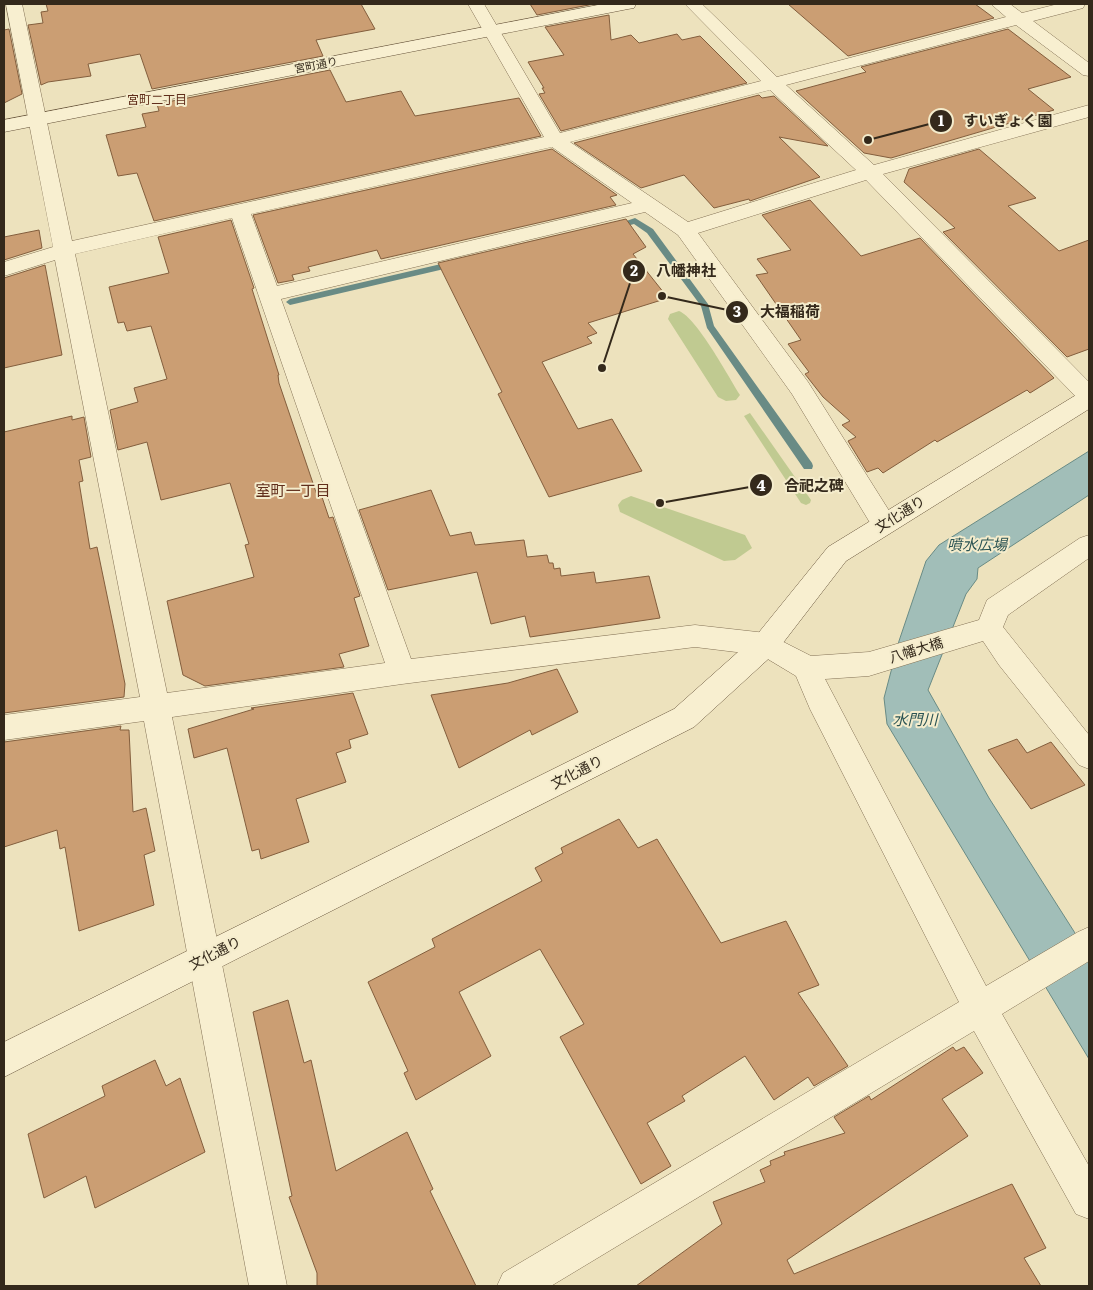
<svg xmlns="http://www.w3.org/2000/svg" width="1093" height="1290" font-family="Literata,'Noto Sans JP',serif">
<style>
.green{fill:#c0ca91}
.water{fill:#a1beb8;stroke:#698b85}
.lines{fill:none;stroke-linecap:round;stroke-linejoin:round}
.stream{fill:#698b85;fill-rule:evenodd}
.building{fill:#cb9e73;stroke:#835e3d}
.street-casing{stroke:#847256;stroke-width:1}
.secondary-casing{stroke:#66533a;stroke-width:1}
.street{fill:#f8efd0;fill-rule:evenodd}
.secondary{fill:#f8efd0;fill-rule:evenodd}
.labels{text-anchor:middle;stroke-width:4;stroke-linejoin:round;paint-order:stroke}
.far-street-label{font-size:11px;fill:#34291b;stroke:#f4eccc}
.far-neighbourhood-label{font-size:12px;fill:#602e1b;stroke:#f4eccc}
.street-label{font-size:14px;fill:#34291b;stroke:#f4eccc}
.neighbourhood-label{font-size:15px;fill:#602e1b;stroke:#f4eccc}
.water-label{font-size:15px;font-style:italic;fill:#2a5353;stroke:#f4eccc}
.leader{fill:none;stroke:#34291b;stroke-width:2}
.callout-dot{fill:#34291b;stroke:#f4eccc;stroke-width:2}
.mark-label{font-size:15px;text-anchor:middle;font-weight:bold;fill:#fff}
.callout-label{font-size:15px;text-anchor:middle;font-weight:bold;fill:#34291b;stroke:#f4eccc;stroke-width:4;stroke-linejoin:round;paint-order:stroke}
</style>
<rect width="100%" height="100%" fill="#ede2bd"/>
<g class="green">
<path d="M679,311C697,318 728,376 740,395L736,400L726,401L718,397L668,319L670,314Z"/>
<path d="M750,413L811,500L810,503L806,505L801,503L744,416Z"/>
<path d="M631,496L745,535L752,548L735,560L724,561L620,512L618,505L622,500Z"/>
</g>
<path class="water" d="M1089,451V495L978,568L977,579L966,594L928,690L989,798L1089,955V1059L887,724L884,698L899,641L926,561L939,545Z"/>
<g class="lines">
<g class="stream">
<path d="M635,218L653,229L708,304L714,326L812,463L813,466L812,469H804L707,328L701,306L647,233L634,224L616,229L612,226Z"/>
<path d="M454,261L457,262V266L290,305L286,302L290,299Z"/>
</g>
</g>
<g class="building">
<path d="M46,4H361L375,29L316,40L323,56L152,89L140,54L88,64L91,76L48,82L41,85L28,25L43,23L41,12L48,11Z"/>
<path d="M530,4H594L537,15Z"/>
<path d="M788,4H975L994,18L848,56Z"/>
<path d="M609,15L611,40L631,35L639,43L677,34L682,40L700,36L747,83L561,131L539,94L545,93L542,88H544L528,62L564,55L545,27Z"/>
<path d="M9,29L22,94L4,103V30Z"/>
<path d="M1008,29L1071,77L1028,89L1054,110L891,158L864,153L796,91L866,72L861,67Z"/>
<path d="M330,70L346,102L401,91L415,116L519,98L541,136L154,221L137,173L118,176L106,135L146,127L142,114L159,111L157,104Z"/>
<path d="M759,95L762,98L774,96L828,146L779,137L820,177L750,201L749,199L714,208L684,175L641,188L574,143Z"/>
<path d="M552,149L617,195L610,197L616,205L381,259L377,250L308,267L310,271L292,275L294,280L278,283L253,215Z"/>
<path d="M979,149L1036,198L1008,206L1059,251L1089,240V349L1067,357L943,232L955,228L904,182L909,169Z"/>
<path d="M810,200L861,256L920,238L1054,378L1030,393L1027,390L937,442L935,440L883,473L878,468L867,472L848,441L856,437L842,425L850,421L823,397L805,374L809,372L788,344L801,340L756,275L768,273L757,259L791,250L762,215Z"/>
<path d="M626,219L646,247L633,254L668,298L588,323L597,333L587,337L592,343L542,362L578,429L612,419L642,471L549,497L498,394L502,392L438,263Z"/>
<path d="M231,220L254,288L252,289L279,375H278L279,383L318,498L322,497L329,518L333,517L360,596L354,598L369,646L339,654L344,667L205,686L183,675L167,601L254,577L245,545L249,544L230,483L161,500L147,442L118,450L110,410L138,402L134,388L167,379L151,326L127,331L124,322L118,323L109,287L169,273L158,237Z"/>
<path d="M39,230L42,248L4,260V237Z"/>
<path d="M45,265L62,355L4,368V278Z"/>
<path d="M72,416V420L84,417L91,457L79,460L83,481L79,482L90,549L97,547L115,634L125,684L124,697L4,713V432Z"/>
<path d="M431,490L450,536L471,532L475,545L524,540L527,557L547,555L549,563H553L554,569L560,568L561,576L594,572L596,583L649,576L660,618L530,637L525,616L491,624L477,572L388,590L359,510Z"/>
<path d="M557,669L578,712L532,735L530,730L459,768L431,695L508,683Z"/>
<path d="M353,693L368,734L349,740L351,748L336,753L346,782L296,799L309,842L261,859L259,849L252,851L227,748L194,758L188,729L254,709L251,708Z"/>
<path d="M121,726L120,730H129L133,812L146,808L155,851L144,855L154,905L79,931L65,847L60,849L57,830L4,847V742Z"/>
<path d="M1017,739L1027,753L1051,742L1085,785L1031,809L988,750Z"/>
<path d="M619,819L638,848L657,839L721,943L786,921L819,985L798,993L848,1066L814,1086L808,1077L774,1100L745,1056L682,1096L685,1101L647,1123L671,1166L641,1184L560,1037L584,1024L540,949L459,992L491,1056L416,1100L404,1073L408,1071L368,982L435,947L432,939L542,881L535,868L563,853L561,848Z"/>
<path d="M288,1000L304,1063L311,1060L336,1171L407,1132L433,1189L430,1191L476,1286H317V1273L289,1197L292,1196L253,1012Z"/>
<path d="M953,1047L956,1051L964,1047L983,1073L942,1099L968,1136L787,1260L794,1274L1012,1184L1046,1248L1024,1258L1041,1286H636L722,1224L713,1202L765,1182L760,1170L771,1165L770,1161L785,1155L784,1152L845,1133L834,1117L869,1096L871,1100Z"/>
<path d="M155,1060L166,1086L180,1078L205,1152L95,1208L86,1176L44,1198L28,1134L105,1096L102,1086Z"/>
</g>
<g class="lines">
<defs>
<path id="street" d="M6,4H22L72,241L544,137L468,4H484L560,133L761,81L685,4H702L777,77L1006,17L991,4H1010L1022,13L1058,4H1085L1083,8L1033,21L1089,63V76L1083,75L1016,25L786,85L874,165L1089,105V117L883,174L1089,382V404L1081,402L866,180L698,233L808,382L893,517L897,524L893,531L884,534L875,531L792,394L678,235L645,212L281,299L411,659L695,625L766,633L811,656L869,652L979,620L987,600L1080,538L1089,535V558L1008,615L1003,627L1089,735V769L1079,765L999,665L983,641L869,676L825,679L986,986L1078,932L1089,927V961L1002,1014L1089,1166V1219L1076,1214L974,1031L551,1286H497L503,1273L959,1002L810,709L796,676L761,655L695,647L402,684L172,717L287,1286H249L144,721L4,740V715L140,697L55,260L4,276V262L53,247ZM770,90L856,170L688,222L570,142ZM552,147L632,203L277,286L251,214ZM232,218L385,663L167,693L75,254Z"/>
<g id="secondary">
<path d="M603,4H636L634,8L628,9L4,132V120Z"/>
<path d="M1089,390V409L846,561L776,652L694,727L4,1077V1042L674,709L756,636L828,547L1081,392Z"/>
</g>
</defs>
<use href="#street" class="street-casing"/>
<use href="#secondary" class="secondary-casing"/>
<use href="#street" class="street"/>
<use href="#secondary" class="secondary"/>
</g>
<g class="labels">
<g class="far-street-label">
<text transform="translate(316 65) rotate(-11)" y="4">宮町通り</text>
</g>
<g class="far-neighbourhood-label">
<text x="157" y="104">宮町二丁目</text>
</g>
<g class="street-label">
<text transform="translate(900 514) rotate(-32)" y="5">文化通り</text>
<text transform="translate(916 650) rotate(-17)" y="5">八幡大橋</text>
<text transform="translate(577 772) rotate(-27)" y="5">文化通り</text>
<text transform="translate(215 953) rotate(-27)" y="5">文化通り</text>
</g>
<g class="neighbourhood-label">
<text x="293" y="496">室町一丁目</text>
</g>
<g class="water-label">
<text x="977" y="550">噴水広場</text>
<text x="915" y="725">水門川</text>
</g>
</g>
<path class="leader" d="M868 140L941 121M602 368L634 271M662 296L737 312M660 503L761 485"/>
<g class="callout-dot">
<circle cx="868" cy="140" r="5"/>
<circle cx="602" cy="368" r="5"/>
<circle cx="662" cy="296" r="5"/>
<circle cx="660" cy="503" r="5"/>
<circle cx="941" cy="121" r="12"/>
<circle cx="634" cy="271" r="12"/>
<circle cx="737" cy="312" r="12"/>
<circle cx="761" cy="485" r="12"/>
</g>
<g class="mark-label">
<text x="941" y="126">1</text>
<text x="634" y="276">2</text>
<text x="737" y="317">3</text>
<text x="761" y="491">4</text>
</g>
<g class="callout-label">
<text x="1008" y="126">すいぎょく園</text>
<text x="686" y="276">八幡神社</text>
<text x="790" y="317">大福稲荷</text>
<text x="814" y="491">合祀之碑</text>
</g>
<rect width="1093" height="1290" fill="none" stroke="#34291b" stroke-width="10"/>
</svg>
